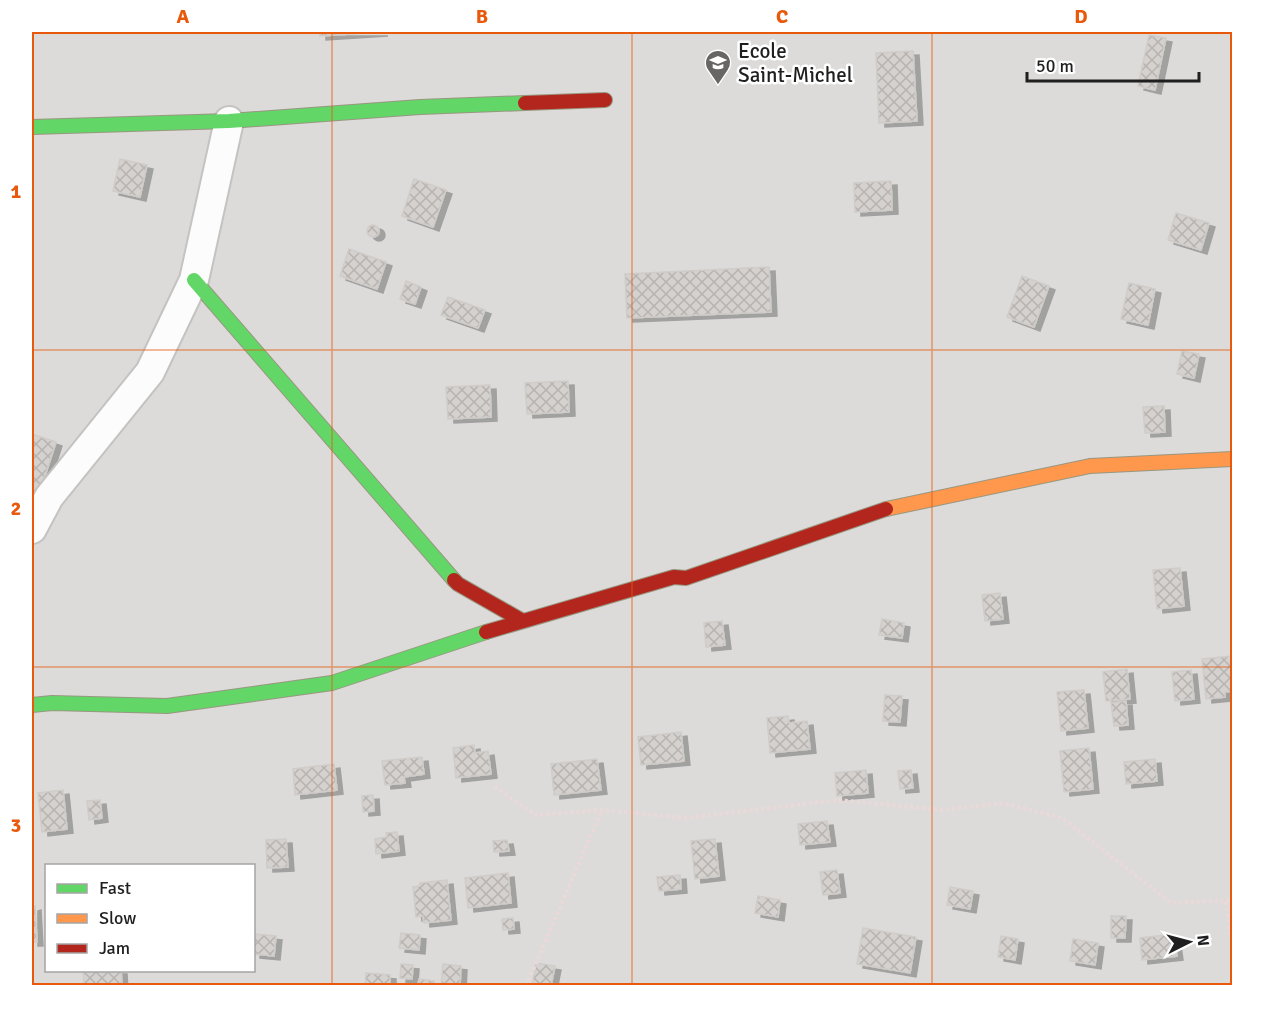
<svg xmlns="http://www.w3.org/2000/svg" width="1264" height="1017" font-family="Signika,sans-serif">
<style>
.residential{fill:#dcdbd9;fill-rule:evenodd}
.building{fill:url(#building-cross-hatch);stroke:#d0ccc9;stroke-width:1.5;filter:url(#shadow)}
.lines{fill:none;stroke-linecap:round;stroke-linejoin:round}
.street-casing{stroke:#c4c3c2;stroke-width:32}
.fast-casing{stroke:#989780;stroke-width:16}
.slow-casing{stroke:#989780;stroke-width:16}
.jam-casing{stroke:#989780;stroke-width:16}
.path{stroke:#ebd9da;stroke-width:4;stroke-dasharray:3 3;stroke-linecap:butt}
.street{stroke:#fcfcfc;stroke-width:28}
.fast{stroke:#63d668;stroke-width:14}
.slow{stroke:#ff974d;stroke-width:14}
.jam{stroke:#b3261e;stroke-width:14}
.grid{fill:none;stroke:#e8590c;stroke-width:1.5;stroke-opacity:0.55}
.labels{text-anchor:middle;stroke-width:5;stroke-linejoin:round;paint-order:stroke}
.poi-label{font-size:21px;fill:#1f1f1f;stroke:#fff;text-anchor:start}
.neatline{fill:none;stroke:#e8590c;stroke-width:2}
.grid-label{font-size:20px;text-anchor:middle;font-weight:bold;fill:#e8590c}
</style>
<defs>
<pattern id="building-cross-hatch" width="8" height="8" patternUnits="userSpaceOnUse" patternTransform="scale(1.5)"><rect width="8" height="8" fill="#d4d1cf"/><path d="M0 0l8 8M0 8l8-8" fill="none" stroke="#b6b3b1"/></pattern>
<filter id="shadow"><feDropShadow dx="6" dy="4" stdDeviation="0" flood-color="#0004"/></filter>
</defs>
<rect width="100%" height="100%" fill="#edebe8"/>
<path class="residential" d="M32,32H1232V985H32ZM46,866H254V970H46Z"/>
<g class="building">
<path d="M320,32H382L320,36Z"/>
<path d="M1149,35L1166,38L1155,90L1138,86Z"/>
<path d="M913,51L917,121L879,123L876,53Z"/>
<path d="M120,159L147,165L140,197L113,191Z"/>
<path d="M414,179L446,190L433,227L402,216Z"/>
<path d="M891,181L892,210L855,212L854,183Z"/>
<path d="M1176,213L1209,223L1201,250L1168,240Z"/>
<circle cx="373" cy="231" r="6"/>
<path d="M349,249L386,262L377,289L340,276Z"/>
<path d="M769,267L771,312L627,318L625,274Z"/>
<path d="M1022,276L1049,286L1034,327L1007,317Z"/>
<path d="M406,281L421,287L415,304L400,299Z"/>
<path d="M1129,283L1155,289L1148,325L1121,319Z"/>
<path d="M448,297L485,310L478,328L441,315Z"/>
<path d="M1182,351L1199,354L1194,378L1177,374Z"/>
<path d="M568,381L569,412L527,414L525,383Z"/>
<path d="M490,385L491,417L448,419L446,387Z"/>
<path d="M1164,406L1165,432L1145,433L1143,407Z"/>
<path d="M32,434L56,442L35,507L32,505Z"/>
<path d="M1180,568L1184,606L1157,609L1153,570Z"/>
<path d="M1000,593L1003,619L985,621L982,595Z"/>
<path d="M882,619L904,623L902,638L879,635Z"/>
<path d="M722,621L725,645L706,647L704,623Z"/>
<path d="M1232,656V691L1225,692V697L1206,699L1202,659Z"/>
<path d="M1127,669L1130,699L1106,701L1103,672Z"/>
<path d="M1191,670L1194,699L1175,701L1172,672Z"/>
<path d="M1084,690L1088,728L1061,731L1057,692Z"/>
<path d="M885,695L902,696L900,722L883,721Z"/>
<path d="M1126,701L1128,725L1114,726L1111,703Z"/>
<path d="M788,716L789,723L807,721L810,749L770,753L767,718Z"/>
<path d="M681,732L684,761L641,765L638,737Z"/>
<path d="M474,745L475,753L488,751L491,774L456,778L453,748Z"/>
<path d="M1089,748L1093,789L1064,792L1060,751Z"/>
<path d="M422,757L424,774L404,777L405,783L385,785L382,761Z"/>
<path d="M597,759L601,790L554,795L551,764Z"/>
<path d="M1155,759L1157,781L1126,784L1124,762Z"/>
<path d="M334,764L337,790L295,795L293,769Z"/>
<path d="M866,770L868,793L837,796L835,773Z"/>
<path d="M911,770L913,788L900,789L898,771Z"/>
<path d="M63,790L67,829L42,832L38,793Z"/>
<path d="M373,795L374,811L363,812L362,796Z"/>
<path d="M100,800L102,818L89,820L87,801Z"/>
<path d="M827,821L830,842L800,845L798,824Z"/>
<path d="M397,832L399,851L376,854L375,839L387,837L386,833Z"/>
<path d="M286,839L288,867L267,868L266,840Z"/>
<path d="M715,839L719,876L695,879L691,841Z"/>
<path d="M507,840L509,851L494,852L493,841Z"/>
<path d="M837,870L840,893L823,895L820,872Z"/>
<path d="M508,873L511,903L468,908L465,878Z"/>
<path d="M680,875L681,889L659,891L657,877Z"/>
<path d="M447,880L451,920L424,923L423,916L416,917L413,887L420,886V883Z"/>
<path d="M950,887L973,891L970,909L947,905Z"/>
<path d="M758,896L780,900L778,917L755,913Z"/>
<path d="M35,906L37,942H32V907Z"/>
<path d="M1111,916H1126L1125,938H1111Z"/>
<path d="M513,918L514,929L503,930L502,919Z"/>
<path d="M863,928L916,937L910,973L857,964Z"/>
<path d="M401,933L420,935L419,950L399,948Z"/>
<path d="M254,934L276,936L274,956L254,954Z"/>
<path d="M1174,934L1177,956L1142,960L1140,938Z"/>
<path d="M1001,936L1018,939L1015,960L998,957Z"/>
<path d="M1073,939L1098,943L1095,965L1070,961Z"/>
<path d="M536,963L555,966L551,986H532Z"/>
<path d="M401,964L413,965L412,979L400,978Z"/>
<path d="M443,964L461,966L460,986H441Z"/>
<path d="M83,970H121L122,986H84Z"/>
<path d="M366,973L390,975V986H365Z"/>
<path d="M419,979L434,981V986H418Z"/>
</g>
<g class="lines">
<defs>
<path id="street" d="M32,529L49,497L150,372L194,280L229,121"/>
<g id="fast">
<path d="M32,127L229,121L420,107L525,103"/>
<path d="M194,280L454,580"/>
<path d="M32,705L52,703L167,706L332,683L486,632"/>
</g>
<path id="slow" d="M886,509L1090,466L1232,459"/>
<g id="jam">
<path d="M525,103L605,100"/>
<path d="M454,580L458,584L521,620"/>
<path d="M486,632L674,577L686,578L886,509"/>
</g>
</defs>
<use href="#street" class="street-casing"/>
<use href="#fast" class="fast-casing"/>
<use href="#slow" class="slow-casing"/>
<use href="#jam" class="jam-casing"/>
<g class="path">
<path d="M495,787L536,815L602,810L686,818L838,800L942,810L1003,803L1062,818L1171,903L1232,900"/>
<path d="M1226,902L1232,942"/>
<path d="M526,986L602,810"/>
</g>
<use href="#street" class="street"/>
<use href="#fast" class="fast"/>
<use href="#slow" class="slow"/>
<use href="#jam" class="jam"/>
</g>
<path class="grid" d="M332,32V986M632,32V986M932,32V986M32,350H1232M32,667H1232"/>
<defs>
<symbol id="school-pin" viewBox="-11 -11 22 30"><path d="M0 17L-7.5 6A9.5 9.5 0 1 1 7.5 6Z" fill="#676665" stroke="#fff"/><path d="M0-5L7-2L0 1L-7-2ZM-4 1L0 2.5L4 1V4Q0 6-4 4Z" fill="#fff"/></symbol>
</defs>
<g fill-rule="evenodd">
<use href="#school-pin" x="703" y="48" width="30" height="40"/>
</g>
<g class="labels">
<g class="poi-label">
<text x="738" y="58">Ecole<tspan x="738" dy="24">Saint-Michel</tspan></text>
</g>
</g>
<rect width="1264" height="1017" fill="none" stroke="#ffffff" stroke-width="66"/>
<rect x="45" y="864" width="210" height="108" fill="#ffffff" stroke="#a5a5a5" stroke-width="1.5"/>
<rect x="57" y="884" width="30" height="9" fill="#63d668" stroke="#a5a5a5" stroke-width="1.5"/>
<text x="99" y="894" font-size="18" fill="#1f1f1f">Fast</text>
<rect x="57" y="914" width="30" height="9" fill="#ff974d" stroke="#a5a5a5" stroke-width="1.5"/>
<text x="99" y="924" font-size="18" fill="#1f1f1f">Slow</text>
<rect x="57" y="944" width="30" height="9" fill="#b3261e" stroke="#a5a5a5" stroke-width="1.5"/>
<text x="99" y="954" font-size="18" fill="#1f1f1f">Jam</text>
<g transform="translate(1189 942) rotate(84)" stroke="#ffffff" stroke-width="4.5" paint-order="stroke">
<path d="M0-4.5L10 22L0 15L-10 22Z" fill="#1f1f1f"/>
<text y="-9" font-size="16" font-weight="bold" text-anchor="middle" fill="#1f1f1f">N</text>
</g>
<path d="M1027 72v9h172v-9" fill="none" stroke="#1f1f1f" stroke-width="3"/>
<text x="1036" y="72" font-size="18" fill="#1f1f1f" stroke="#ffffff" stroke-width="4.5" paint-order="stroke">50 m</text>
<rect x="33" y="33" width="1198" height="951" class="neatline"/>
<g class="grid-label">
<text x="183" y="23">A</text>
<text x="482" y="23">B</text>
<text x="782" y="23">C</text>
<text x="1081" y="23">D</text>
<text x="16" y="198">1</text>
<text x="16" y="515">2</text>
<text x="16" y="832">3</text>
</g>
</svg>
